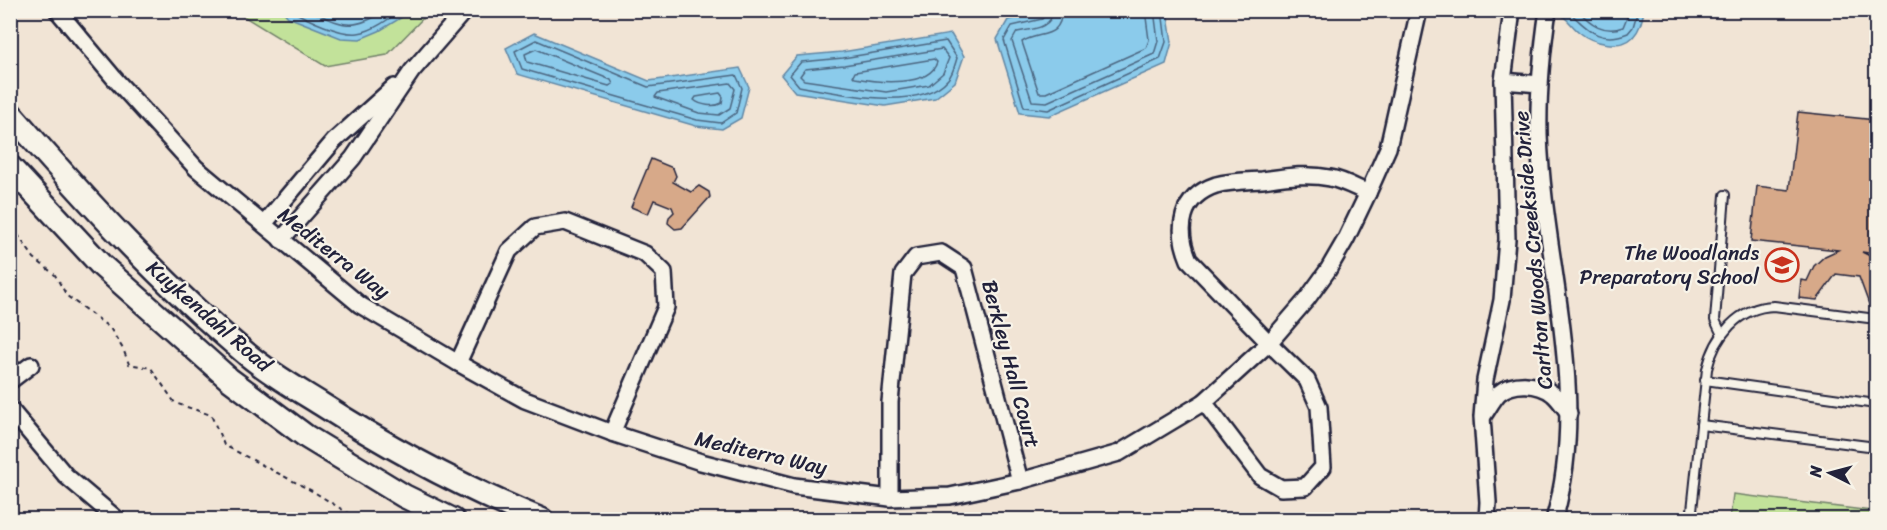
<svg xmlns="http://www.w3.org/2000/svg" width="1887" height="530" font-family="Sriracha,sans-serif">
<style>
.green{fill:#c2e29a;stroke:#72826a;stroke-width:1.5}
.water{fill:#8bcbeb;stroke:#6187a5;stroke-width:1.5}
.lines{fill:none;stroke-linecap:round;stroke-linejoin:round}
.shore{stroke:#4c6681;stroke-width:1.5}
.building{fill:#d7a989;stroke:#22223b;stroke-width:1.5}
.service-casing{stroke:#22223b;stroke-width:12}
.minor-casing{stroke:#22223b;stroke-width:20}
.secondary-casing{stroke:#22223b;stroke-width:27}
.path{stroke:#22223b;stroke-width:2;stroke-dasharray:4.5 4.5;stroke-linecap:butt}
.service{stroke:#f7f3e8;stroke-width:8}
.minor{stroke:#f7f3e8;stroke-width:15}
.secondary{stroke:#f7f3e8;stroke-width:22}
.labels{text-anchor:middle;stroke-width:4.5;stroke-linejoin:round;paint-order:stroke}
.street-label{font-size:21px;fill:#22223b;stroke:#f7f3e8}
.poi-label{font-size:21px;fill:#22223b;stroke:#f7f3e8;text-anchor:end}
</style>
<rect width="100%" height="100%" fill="#f1e4d5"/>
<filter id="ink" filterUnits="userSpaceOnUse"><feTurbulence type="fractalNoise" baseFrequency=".0167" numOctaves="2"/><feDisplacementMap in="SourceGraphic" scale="12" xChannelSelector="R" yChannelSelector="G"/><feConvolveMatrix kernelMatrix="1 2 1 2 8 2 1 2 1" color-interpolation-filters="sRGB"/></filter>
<g filter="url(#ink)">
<g class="green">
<path d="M235,11H430L387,55L325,66Z"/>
<path d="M1733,494L1871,511L1870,519H1730Z"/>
</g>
<g class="water">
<path d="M1167,10L1172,42L1166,64L1049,116L1020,113L997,39L1008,20L1046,11Z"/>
<path d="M283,11H408L404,16L379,31L360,39L341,38L288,17Z"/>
<path d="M1554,11H1644C1642,20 1640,30 1633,37C1620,50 1592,43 1579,32C1570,25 1566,15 1554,11Z"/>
<path d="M534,33L649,81L740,68L749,87L741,118L722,129L696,126L517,74L506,48Z"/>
<path d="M951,34L964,56L955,82L935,98L885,106L795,92L781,75L797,56L842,52Z"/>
</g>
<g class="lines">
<g class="shore">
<path d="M291,10C306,19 342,36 358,33C373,31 389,19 401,10"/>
<path d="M309,10C345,26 351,32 387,10"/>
<path d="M1046,10L1045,15L1042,19L1012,26L1004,40L1024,107L1048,110L1160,59L1166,42L1162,10"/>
<path d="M1053,10C1052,29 1032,29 1017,32L1012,41L1032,101L1047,102L1154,54L1158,41L1154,10"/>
<path d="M1062,10C1061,40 1039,31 1022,42L1039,93H1046L1146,48L1149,40L1145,10"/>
<path d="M1567,10C1587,28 1598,45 1628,33L1633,27L1638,10"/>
<path d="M1578,10C1590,24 1604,34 1623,27L1630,10"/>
<path d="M536,40L648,87L736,75L742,88L736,113L721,123L697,120L522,69L515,51Z"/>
<path d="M946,41L957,58C955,64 953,74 948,79C919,113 838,93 799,86L790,75L801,62L843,58Z"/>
<path d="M536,49L611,80L613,84L609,86L527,62L525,54Z"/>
<path d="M942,49L949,58L943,73L929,85L886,92L804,80L800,76L805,69L844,65Z"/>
<path d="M934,59L937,62C930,88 876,82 855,78L853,76L855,72Z"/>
<path d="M730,83L735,89L730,108L719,115L699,113L655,97L658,93Z"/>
<path d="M720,93L723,97L722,103C714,108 700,105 694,100L696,97Z"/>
</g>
</g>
<g class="building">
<path d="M1798,112L1876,120V254L1862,252L1876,259V307H1870L1859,277L1836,274L1817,300L1799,298L1801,280L1807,281L1814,266L1825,256L1838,250L1751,241L1757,186L1789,190Z"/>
<path d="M651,159L673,168L676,176L673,182L691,192L699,186L709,192L710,197L682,228L675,229L668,223L669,217L674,212L672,207L654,200L648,214L631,207Z"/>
</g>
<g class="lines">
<defs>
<g id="service">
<path d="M1722,335L1715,320L1725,195"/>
<path d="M1705,380L1876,404"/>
<path d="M1701,425L1876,447"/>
<path d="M1691,520L1707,369C1715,336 1738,307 1774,306L1876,319"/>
</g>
<g id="minor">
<path d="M57,10L114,78L196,168L360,305L458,363L525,400L612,433L701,462L794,486L890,498L950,496L1020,481L1119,453L1204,402L1269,343L1307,299L1328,270L1346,239L1368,193L1388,148L1419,10"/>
<path d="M1548,10C1542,51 1538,92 1539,134C1543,262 1591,393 1554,520"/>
<path d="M1503,81L1540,84"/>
<path d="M264,224L334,141L394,87"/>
<path d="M281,240L353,158L412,71L465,10"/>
<path d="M458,363L509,251L535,227L565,222L645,254L664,272L666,307L612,433"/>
<path d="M10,381L31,365"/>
<path d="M1204,402L1260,476L1281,488L1305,487L1323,467L1319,407L1307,380L1269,343L1189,260C1176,229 1180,197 1216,185C1230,181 1247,181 1262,180C1284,177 1307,173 1330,178C1343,180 1356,188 1368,193"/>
<path d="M10,409L66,476L118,520"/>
<path d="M1483,416C1488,409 1493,399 1499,393C1514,381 1539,383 1553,394C1559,399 1564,407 1569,413"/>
<path d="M890,498V402L903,274L916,257L941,253L964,268L1020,481"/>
<path d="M1487,520L1488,502L1482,417L1485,380L1502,300L1507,239L1503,81L1512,10"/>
</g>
<g id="secondary">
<path d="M10,113C85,199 161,283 249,356C271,374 297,389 321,404C391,449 464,488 542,520"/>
<path d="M10,167L101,265L229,379L307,437L404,496L453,520"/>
</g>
</defs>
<use href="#service" class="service-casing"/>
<use href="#minor" class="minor-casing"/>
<use href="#secondary" class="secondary-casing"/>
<path class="path" d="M10,229L18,235L34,258L55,275L67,296L110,328L123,349L129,364L151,368L175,403L211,415L224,445L314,492L359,520"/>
<use href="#service" class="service"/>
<use href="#minor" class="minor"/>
<use href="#secondary" class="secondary"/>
</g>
</g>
<defs>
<symbol id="school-ring" viewBox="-11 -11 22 22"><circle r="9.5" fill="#f7f3e8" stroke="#c8321e" stroke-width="1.5"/><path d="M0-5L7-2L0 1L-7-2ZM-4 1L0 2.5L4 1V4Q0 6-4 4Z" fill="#c8321e"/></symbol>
</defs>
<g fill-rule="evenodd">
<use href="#school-ring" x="1763" y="246" width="38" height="38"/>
</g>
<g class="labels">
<g class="street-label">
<text transform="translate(1533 250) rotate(-95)" y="7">Carlton Woods Creekside Drive</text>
<text transform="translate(334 253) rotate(38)" y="7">Mediterra Way</text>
<text transform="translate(209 316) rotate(41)" y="7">Kuykendahl Road</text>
<text transform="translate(1011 364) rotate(75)" y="7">Berkley Hall Court</text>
<text transform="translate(761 453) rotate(13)" y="7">Mediterra Way</text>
</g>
<g class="poi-label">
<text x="1759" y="260">The Woodlands<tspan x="1759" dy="24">Preparatory School</tspan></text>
</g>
</g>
<rect width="1887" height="530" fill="none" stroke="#f7f3e8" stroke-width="36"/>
<rect x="18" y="18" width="1851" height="494" fill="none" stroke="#22223b" stroke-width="2" filter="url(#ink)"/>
<g transform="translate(1830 473) rotate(276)" stroke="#f7f3e8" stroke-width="4.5" paint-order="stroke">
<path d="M0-4.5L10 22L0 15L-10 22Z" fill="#22223b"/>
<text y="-9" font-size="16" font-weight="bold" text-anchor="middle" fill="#22223b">N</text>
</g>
</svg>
